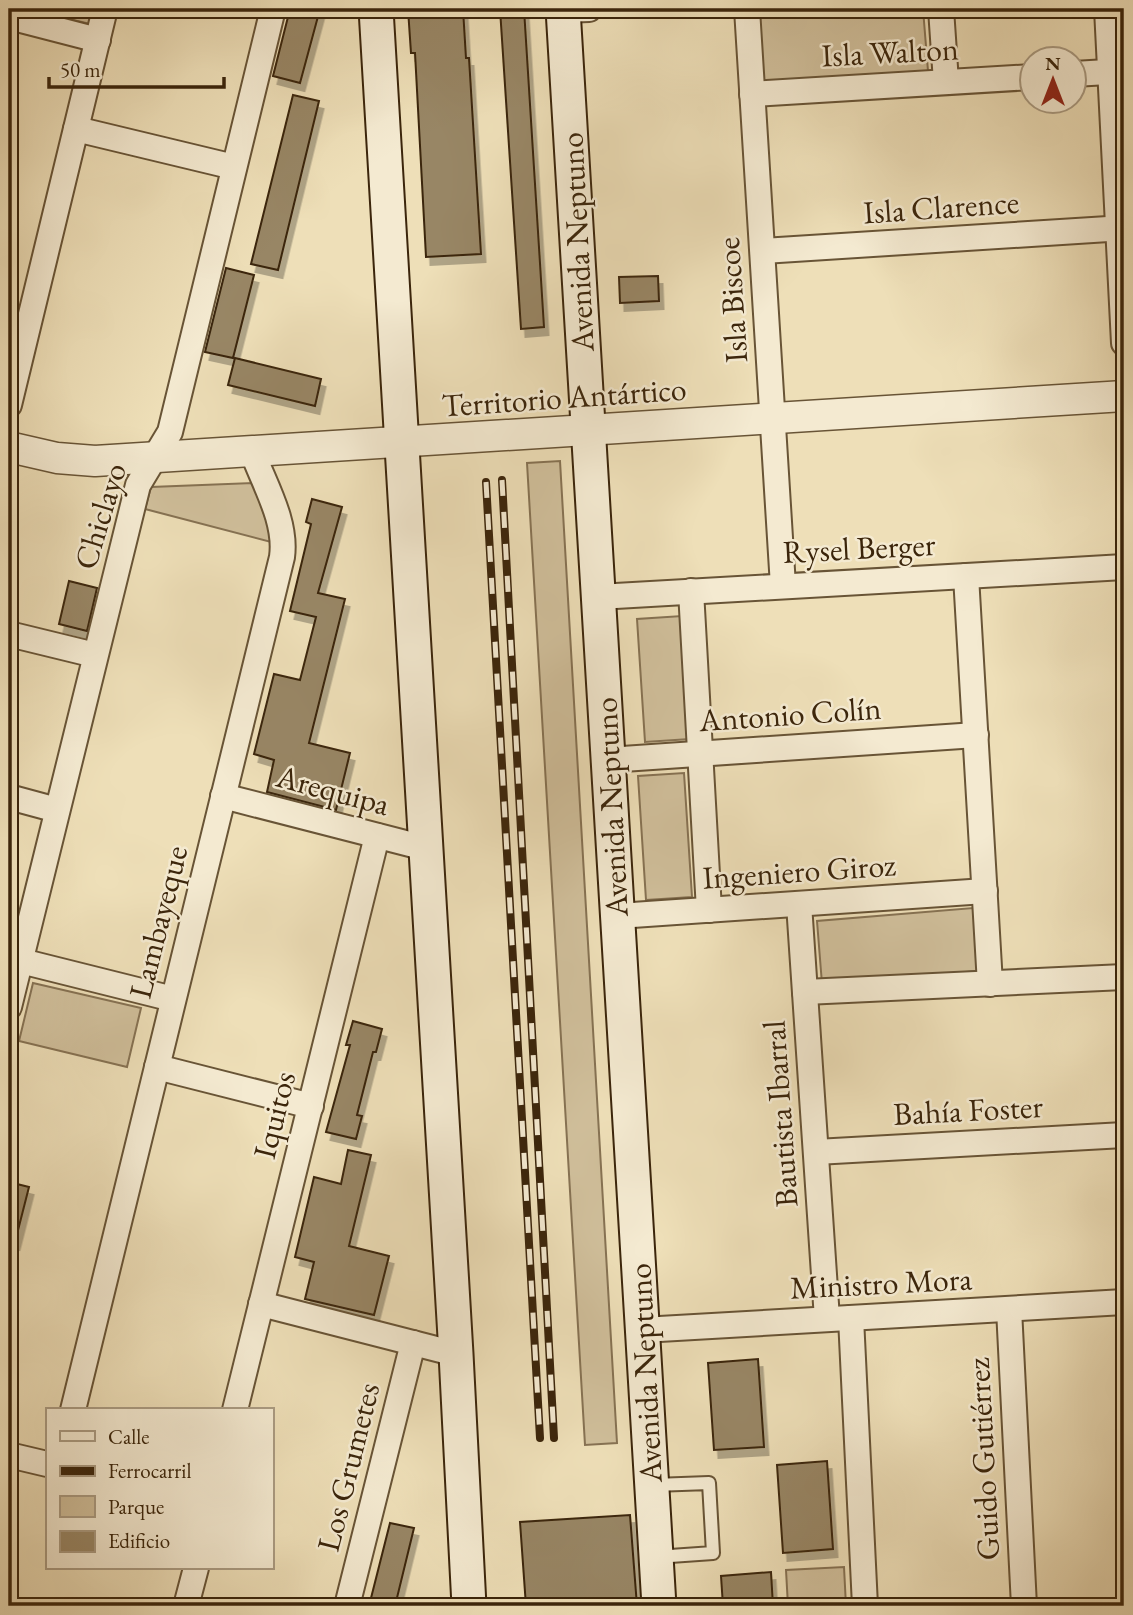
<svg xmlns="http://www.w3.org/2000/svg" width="1133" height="1615" font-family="'EB Garamond',serif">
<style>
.green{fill:#d0bf9b;stroke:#867253;stroke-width:2}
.building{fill:#988665;stroke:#3b250b;stroke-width:2;filter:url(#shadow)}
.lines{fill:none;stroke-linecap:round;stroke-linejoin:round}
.service-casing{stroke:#685436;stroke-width:16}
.minor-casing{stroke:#685436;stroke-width:28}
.tertiary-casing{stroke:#685436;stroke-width:33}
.secondary-casing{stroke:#3b250b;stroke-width:37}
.service{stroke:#f4ead1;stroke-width:12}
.minor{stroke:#f4ead1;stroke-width:24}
.tertiary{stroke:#f4ead1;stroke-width:30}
.secondary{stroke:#f4ead1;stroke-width:33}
.rail-casing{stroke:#3b250b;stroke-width:8}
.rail{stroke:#f4ead1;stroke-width:5;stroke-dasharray:16;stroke-linecap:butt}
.labels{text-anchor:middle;stroke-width:5;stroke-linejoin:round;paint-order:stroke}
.street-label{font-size:32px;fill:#3b250b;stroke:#f4ead1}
</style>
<defs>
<filter id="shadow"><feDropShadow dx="4.5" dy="8" stdDeviation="0" flood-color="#0004"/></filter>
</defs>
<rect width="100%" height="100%" fill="#eedfb8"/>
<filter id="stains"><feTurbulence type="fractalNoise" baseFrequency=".00286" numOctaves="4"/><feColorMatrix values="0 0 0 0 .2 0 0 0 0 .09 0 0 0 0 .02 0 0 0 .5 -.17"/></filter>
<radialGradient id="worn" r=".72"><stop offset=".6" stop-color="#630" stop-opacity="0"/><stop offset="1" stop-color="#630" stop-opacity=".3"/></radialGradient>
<g class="green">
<path d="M76,9H99L95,25L73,20Z"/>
<path d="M790,9H923L928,71L759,82L758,10Z"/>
<path d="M560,461L617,1443L585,1445L527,463Z"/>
<path d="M253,483L271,534V542L145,509L151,487Z"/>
<path d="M682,616L690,739L645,742L637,619Z"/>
<path d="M684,773L692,897L646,900L638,776Z"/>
<path d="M973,908L978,971L822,984L817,921Z"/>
<path d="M33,983L141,1008L127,1067L19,1041Z"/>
<path d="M844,1567L846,1606H788L786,1570Z"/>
</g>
<g class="building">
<path d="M290,9H320L300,83L273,76Z"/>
<path d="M408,9H463L466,58H469L481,254L426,257L415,53H411Z"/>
<path d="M500,9H524L544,327L521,329Z"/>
<path d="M293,95L319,101L278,270L251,264Z"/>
<path d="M226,268L254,275L233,358L205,352Z"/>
<path d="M658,276L659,301L620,303L619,277Z"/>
<path d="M235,358L321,379L315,406L228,385Z"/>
<path d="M312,499L342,507L318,593L345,599L309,743L350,753L336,810L267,792L274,760L254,754L274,674L300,680L316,617L290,611L311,524L306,522Z"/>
<path d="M69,581L97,588L87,631L59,624Z"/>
<path d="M353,1021L382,1029L376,1052H373L357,1115L362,1116L356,1139L326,1132L350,1045H346Z"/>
<path d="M348,1150L371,1155L349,1246L389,1256L374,1315L305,1299L314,1262L295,1257L314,1177L341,1184Z"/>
<path d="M9,1182L29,1187L15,1242L9,1241Z"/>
<path d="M758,1359L764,1447L714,1450L708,1363Z"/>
<path d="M827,1461L833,1549L783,1553L777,1465Z"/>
<path d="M630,1515L637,1606H526L520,1522Z"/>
<path d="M390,1523L414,1528L395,1606H369Z"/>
<path d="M771,1572L773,1606H723L721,1576Z"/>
</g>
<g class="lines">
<defs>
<path id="service" d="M654,1485L709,1483L713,1553L656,1557"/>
<g id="minor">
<path d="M747,9L783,586"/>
<path d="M941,9L946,82"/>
<path d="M1107,9L1124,343"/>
<path d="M563,10L589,9"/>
<path d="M9,17L98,40"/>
<path d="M1074,74L1124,71"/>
<path d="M752,94L1032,77"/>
<path d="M76,129L234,167"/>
<path d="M763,251L1124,228"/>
<path d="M9,405L105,9"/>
<path d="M966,576L990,984"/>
<path d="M691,591L709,910"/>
<path d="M598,597L1124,567"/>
<path d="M9,634L95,655"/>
<path d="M608,760L976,735"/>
<path d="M223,796L425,848"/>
<path d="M9,797L57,810"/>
<path d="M799,904L827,1319"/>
<path d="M618,916L985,891"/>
<path d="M9,958L173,999"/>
<path d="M805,992L1124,977"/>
<path d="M9,1007L138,485L170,432L273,9"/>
<path d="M157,1067L311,1106"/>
<path d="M816,1152L1124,1135"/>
<path d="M261,1304L456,1354"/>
<path d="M1009,1309L1024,1606"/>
<path d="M851,1318L865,1606"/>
<path d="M642,1330L1124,1302"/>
<path d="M73,1410L282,557C287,521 264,484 252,451"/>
<path d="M235,1410L377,836"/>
<path d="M9,1455L47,1464"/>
<path d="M186,1606L196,1568"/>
<path d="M347,1606L413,1343"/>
</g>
<path id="tertiary" d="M9,447L57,458L95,461L1124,396"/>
<g id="secondary">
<path d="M376,9L456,1354L469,1606"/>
<path d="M563,9L659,1606"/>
</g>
</defs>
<use href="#service" class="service-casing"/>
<use href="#minor" class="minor-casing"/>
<use href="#tertiary" class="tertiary-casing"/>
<use href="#secondary" class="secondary-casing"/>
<use href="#service" class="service"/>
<use href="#minor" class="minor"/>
<use href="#tertiary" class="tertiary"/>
<use href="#secondary" class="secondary"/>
<defs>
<g id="rail">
<path d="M502,480L554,1438"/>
<path d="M486,482L540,1438"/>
</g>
</defs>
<use href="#rail" class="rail-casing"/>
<use href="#rail" class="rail"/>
</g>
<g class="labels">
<g class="street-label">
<text transform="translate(890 52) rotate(-3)" y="11">Isla Walton</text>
<text transform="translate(941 207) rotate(-4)" y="11">Isla Clarence</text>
<text transform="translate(577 242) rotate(-93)" y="11">Avenida Neptuno</text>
<text transform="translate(732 300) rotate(-94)" y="11">Isla Biscoe</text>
<text transform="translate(564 397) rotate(-4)" y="11">Territorio Antártico</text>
<text transform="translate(100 516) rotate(-73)" y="11">Chiclayo</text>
<text transform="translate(859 548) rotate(-3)" y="11">Rysel Berger</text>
<text transform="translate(790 714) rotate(-4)" y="11">Antonio Colín</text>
<text transform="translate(333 790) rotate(15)" y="11">Arequipa</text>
<text transform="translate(611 807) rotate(-93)" y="11">Avenida Neptuno</text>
<text transform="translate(799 871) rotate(-4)" y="11">Ingeniero Giroz</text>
<text transform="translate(158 922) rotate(-76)" y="11">Lambayeque</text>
<text transform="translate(968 1110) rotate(-3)" y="11">Bahía Foster</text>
<text transform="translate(780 1114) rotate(-94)" y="11">Bautista Ibarral</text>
<text transform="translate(274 1115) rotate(-76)" y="11">Iquitos</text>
<text transform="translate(881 1283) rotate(-3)" y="11">Ministro Mora</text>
<text transform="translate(645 1373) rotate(-93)" y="11">Avenida Neptuno</text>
<text transform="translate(983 1459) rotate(-93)" y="11">Guido Gutiérrez</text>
<text transform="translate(348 1467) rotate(-76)" y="11">Los Grumetes</text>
</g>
</g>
<rect width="1133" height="1615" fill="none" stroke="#eedfb8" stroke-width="35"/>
<rect x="10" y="10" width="1112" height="1594" fill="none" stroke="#3b250b" stroke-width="3.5"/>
<rect x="18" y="18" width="1098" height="1580" fill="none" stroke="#3b250b" stroke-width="2"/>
<rect x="46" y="1408" width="228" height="161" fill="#f4ead1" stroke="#aa9b82" stroke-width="2"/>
<rect x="60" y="1431" width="35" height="10" fill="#f4ead1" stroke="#aa9b82" stroke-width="2"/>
<text x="108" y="1444" font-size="21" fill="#3b250b">Calle</text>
<rect x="60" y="1466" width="35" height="10" fill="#3b250b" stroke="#aa9b82" stroke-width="2"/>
<text x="108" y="1478" font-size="21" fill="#3b250b">Ferrocarril</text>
<rect x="60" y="1496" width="35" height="21" fill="#d0bf9b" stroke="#aa9b82" stroke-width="2"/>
<text x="108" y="1514" font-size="21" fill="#3b250b">Parque</text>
<rect x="60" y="1531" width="35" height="21" fill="#988665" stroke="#aa9b82" stroke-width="2"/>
<text x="108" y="1548" font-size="21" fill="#3b250b">Edificio</text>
<g transform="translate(1053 80)"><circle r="33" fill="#f4ead1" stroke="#aa9b82" stroke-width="2"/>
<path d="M0-5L12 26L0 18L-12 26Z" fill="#8f2418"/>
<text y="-10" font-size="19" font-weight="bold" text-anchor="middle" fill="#3b250b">N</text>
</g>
<path d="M49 77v10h175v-10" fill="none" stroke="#3b250b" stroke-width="3.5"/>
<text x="60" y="77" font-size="21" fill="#3b250b" stroke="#f4ead1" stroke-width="5" paint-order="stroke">50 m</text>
<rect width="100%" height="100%" filter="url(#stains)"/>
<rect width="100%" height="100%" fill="url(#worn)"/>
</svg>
